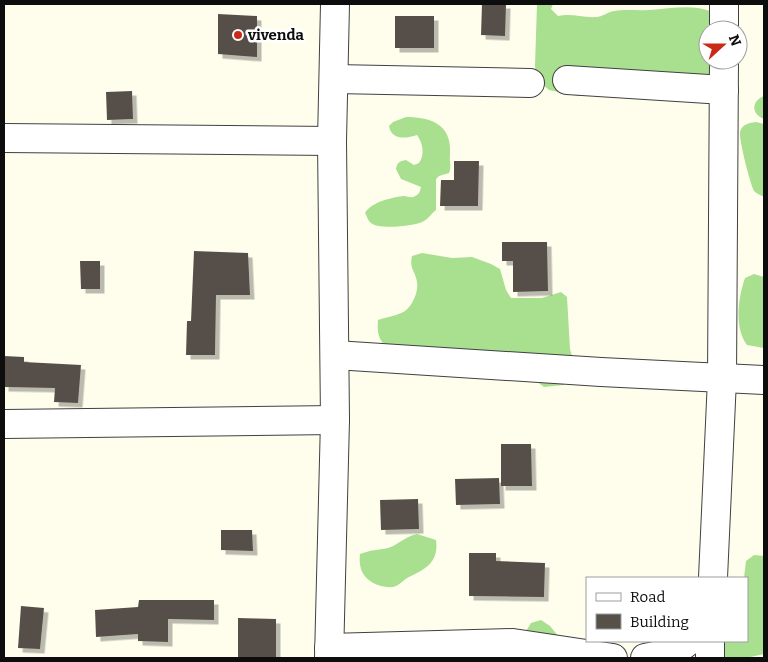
<svg xmlns="http://www.w3.org/2000/svg" width="768" height="662" font-family="Bitter,serif">
<style>
.forest{fill:#a8e090}
.building{fill:#575048;filter:url(#shadow)}
.lines{fill:none;stroke-linecap:round;stroke-linejoin:round}
.minor-casing{stroke:#404040;stroke-width:30}
.minor{stroke:#fff;stroke-width:28}
.poi-dot{fill:#ca2917;stroke:#fff;stroke-width:2}
.labels{text-anchor:middle;stroke-width:5;stroke-linejoin:round;paint-order:stroke}
.poi-label{font-size:15px;font-weight:bold;fill:#0d0d0d;stroke:#fff;text-anchor:start}
</style>
<defs>
<filter id="shadow"><feDropShadow dx="4.5" dy="4.5" stdDeviation="0" flood-color="#0004"/></filter>
</defs>
<rect width="100%" height="100%" fill="#fffeed"/>
<g class="forest">
<path d="M537,4H553L551,9L558,16C571,13 583,18 596,17C602,17 608,12 614,11C626,9 637,11 649,10C670,9 690,4 710,11L712,30H708V60H712L710,79L629,93L578,96L549,90L542,84L536,76L535,66Z"/>
<path d="M764,96V119C751,114 751,101 764,96Z"/>
<path d="M406,117C432,117 452,125 450,154C449,161 452,167 449,173L439,176L436,179V210C432,213 429,218 424,221C416,226 379,230 371,223C368,221 367,216 365,213C371,202 393,197 404,196C408,196 411,199 415,196C419,195 420,191 421,187L401,179L396,169C397,163 399,161 406,160L414,165L419,163C425,155 423,143 417,135C406,139 391,140 389,126L393,122Z"/>
<path d="M756,122L764,124V197C761,195 757,194 754,191C750,183 739,140 740,132C742,124 749,123 756,122Z"/>
<path d="M422,253L452,258L472,257L491,264L500,269L506,290L511,298H542L561,292L567,297L570,349L573,359L572,380L563,385L544,387L536,381L386,347C378,338 377,332 378,320C386,317 397,316 405,311C412,306 419,291 417,282C415,270 409,269 412,256Z"/>
<path d="M754,274L764,277V348L747,345C734,328 738,298 745,278Z"/>
<path d="M417,534L436,540C439,562 426,569 409,577C404,579 401,584 396,586C391,588 386,587 381,586C365,581 358,571 360,554C370,550 378,550 388,548C398,545 404,537 417,534Z"/>
<path d="M754,555L764,556V654L746,658H716L714,641H747V578H744L746,561Z"/>
<path d="M541,620L550,626L559,637L526,631L531,623Z"/>
</g>
<g class="building">
<path d="M482,4H506L505,36L481,35Z"/>
<path d="M218,14L257,16V57L218,54Z"/>
<rect x="395" y="16" width="39" height="32"/>
<path d="M132,91L133,119L107,120L106,92Z"/>
<path d="M454,161H479L478,206H440L441,180H454Z"/>
<path d="M502,242H547L548,291L513,292V261H502Z"/>
<path d="M194,251L248,253L250,295H216L215,355H186L187,321H191Z"/>
<path d="M80,261H100V289H81Z"/>
<path d="M4,356L24,357V362L81,365L78,403L54,402L55,388L4,387Z"/>
<path d="M501,444H531L532,486H501Z"/>
<path d="M499,478L500,504L456,505L455,479Z"/>
<path d="M418,499L419,529L381,530L380,500Z"/>
<path d="M221,530H252L253,551L221,550Z"/>
<path d="M469,553H496V561L545,563L544,597L469,596Z"/>
<path d="M139,600H214V620L168,619V642L138,641V634L96,637L95,610L138,607Z"/>
<path d="M21,606L44,608L40,649L18,648Z"/>
<path d="M238,618L276,619V658H238Z"/>
</g>
<g class="lines">
<defs>
<g id="minor">
<path d="M724,30V4"/>
<path d="M335,79L530,83"/>
<path d="M567,80L724,90"/>
<path d="M4,138L332,141"/>
<path d="M335,355L601,372L764,380"/>
<path d="M4,424L335,420"/>
<path d="M713,578L722,379L724,60"/>
<path d="M329,648L513,643L613,658"/>
<path d="M329,658L335,420L332,141L335,4"/>
<path d="M645,658L674,652L689,641"/>
<path d="M710,658V641"/>
</g>
</defs>
<use href="#minor" class="minor-casing"/>
<use href="#minor" class="minor"/>
</g>
<circle class="poi-dot" cx="238" cy="35" r="5"/>
<g class="labels">
<g class="poi-label">
<text x="248" y="40">vivenda</text>
</g>
</g>
<rect width="768" height="662" fill="none" stroke="#0d0d0d" stroke-width="10"/>
<rect x="586" y="577" width="162" height="65" fill="#ffffff" stroke="#9e9e9e"/>
<rect x="596" y="593" width="25" height="8" fill="#ffffff" stroke="#9e9e9e"/>
<text x="630" y="602" font-size="15" fill="#0d0d0d">Road</text>
<rect x="596" y="614" width="25" height="15" fill="#575048" stroke="#9e9e9e"/>
<text x="630" y="627" font-size="15" fill="#0d0d0d">Building</text>
<g transform="translate(723 45) rotate(69)"><circle r="24" fill="#ffffff" stroke="#9e9e9e"/>
<path d="M0-4L9 19L0 12L-9 19Z" fill="#ca2917"/>
<text y="-8" font-size="14" font-weight="bold" text-anchor="middle" fill="#0d0d0d">N</text>
</g>
</svg>
